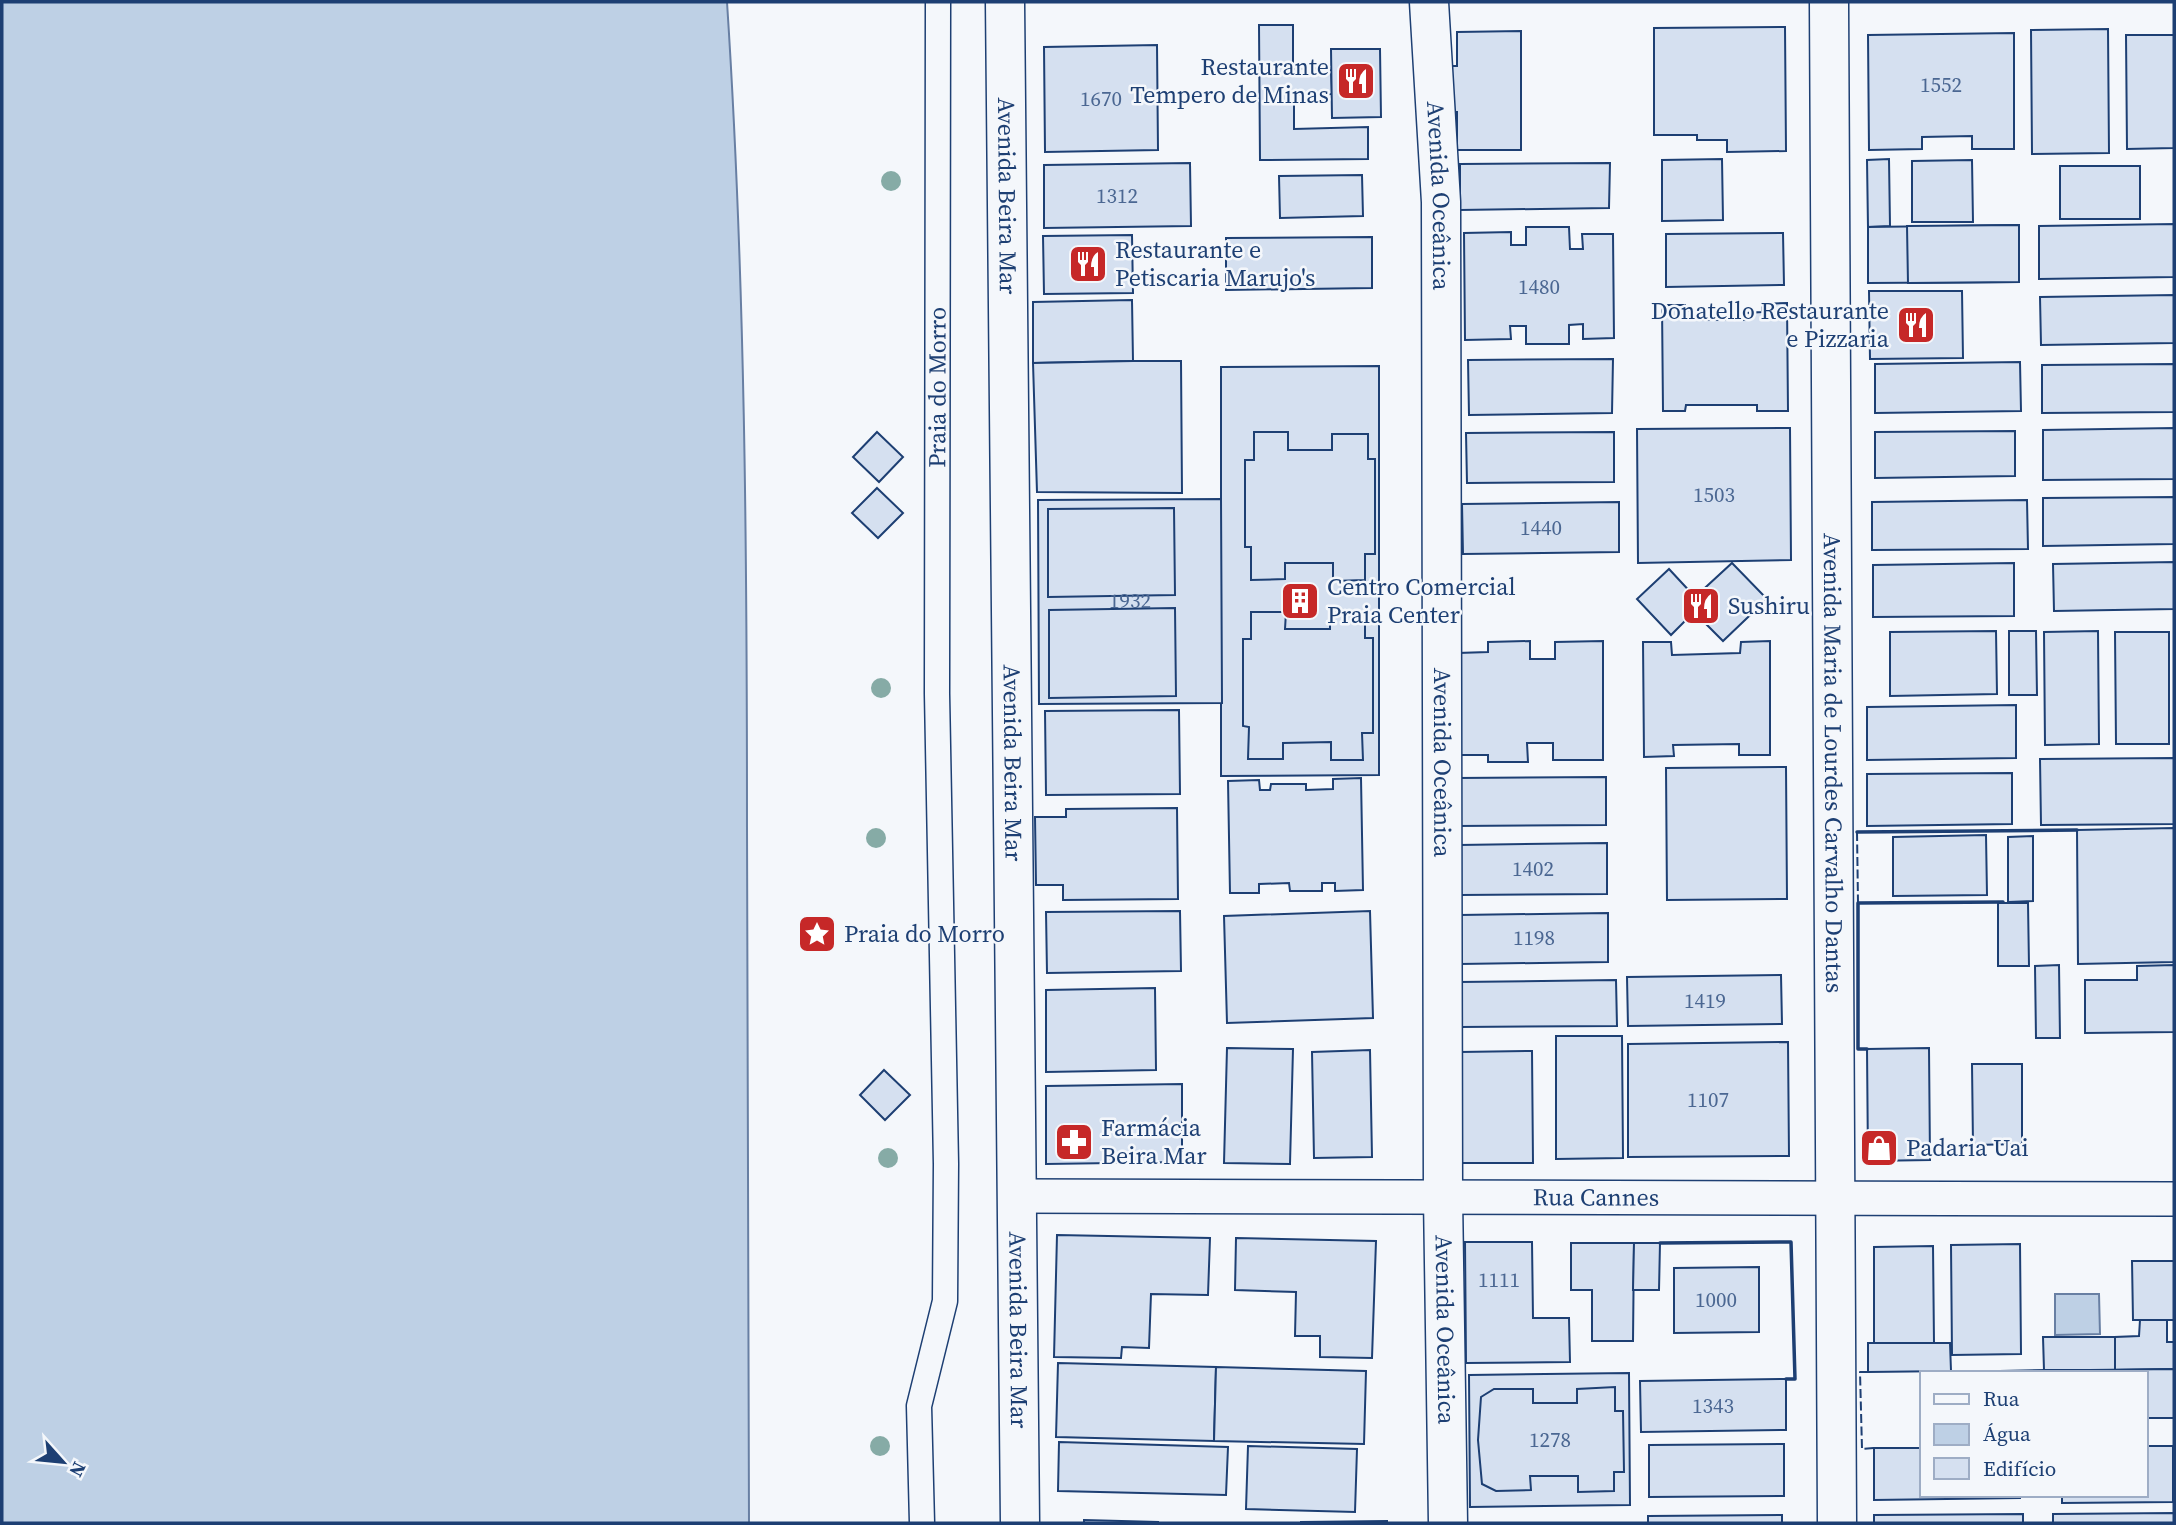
<svg xmlns="http://www.w3.org/2000/svg" width="2176" height="1525" font-family="'Source Serif 4',serif">
<style>
.water{fill:#bed0e5;stroke:#687fa3;stroke-width:2}
.building{fill:#d5e0f0;stroke:#1d3f73;stroke-width:2}
.lines{fill:none;stroke-linecap:round;stroke-linejoin:round}
.pedestrian-casing{stroke:#1d3f73;stroke-width:27}
.minor-casing{stroke:#1d3f73;stroke-width:36}
.tertiary-casing{stroke:#1d3f73;stroke-width:41}
.pedestrian{stroke:#f4f7fb;stroke-width:24}
.minor{stroke:#f4f7fb;stroke-width:33}
.tertiary{stroke:#f4f7fb;stroke-width:38}
.fence{stroke:#1d3f73;stroke-width:2;stroke-dasharray:9 3.5;stroke-linecap:butt}
.wall{stroke:#1d3f73;stroke-width:3.5}
.tree{fill:#86aba6}
.labels{text-anchor:middle;stroke-width:5;stroke-linejoin:round;paint-order:stroke}
.number-label{font-size:21px;fill:#4b6792}
.poi-label{font-size:24px;fill:#1d3f73;stroke:#f4f7fb;text-anchor:start}
.street-label{font-size:24px;fill:#1d3f73;stroke:#f4f7fb}
</style>
<rect width="100%" height="100%" fill="#f4f7fb"/>
<g class="water">
<path d="M2,2H727C745,277 747,552 747,827C748,1059 749,1291 749,1523H2Z"/>
<path d="M2055,1294H2099L2100,1334L2055,1335Z"/>
</g>
<g class="building">
<path d="M1259,25H1293V69L1331,68L1332,94L1294,95V129L1368,127V159L1260,160Z"/>
<path d="M1785,27L1786,151L1727,152V140H1697V135H1654V28Z"/>
<path d="M2108,29L2109,153L2032,154L2031,30Z"/>
<path d="M1521,31V150H1457V112H1448V66H1457V32Z"/>
<path d="M2014,33V149H1972V136L1922,137V149L1869,150L1868,35Z"/>
<path d="M2126,35H2174V148L2127,149Z"/>
<path d="M1157,45L1158,150L1045,152L1044,47Z"/>
<path d="M1331,49H1380L1381,117L1332,118Z"/>
<path d="M1722,159L1723,220L1662,221V160Z"/>
<path d="M1889,159L1890,226L1868,227L1867,160Z"/>
<path d="M1972,160L1973,222H1912V161Z"/>
<path d="M1190,163L1191,226L1044,228V165Z"/>
<path d="M1610,163L1609,208L1460,210V164Z"/>
<rect x="2060" y="166" width="80" height="53"/>
<path d="M1362,175L1363,216L1280,218L1279,176Z"/>
<path d="M2174,224V277L2039,279V226Z"/>
<path d="M2019,225V282L1868,283V227Z"/>
<path d="M2019,225V282L1908,283L1907,226Z"/>
<path d="M1526,227H1569L1570,249H1583L1582,234H1613L1614,338L1583,339V324L1569,325V344H1526V326H1510L1511,339L1465,340L1464,233L1511,232V245H1526Z"/>
<path d="M1783,233L1784,285L1666,287V234Z"/>
<path d="M1132,235L1133,293L1044,294L1043,236Z"/>
<path d="M1372,237V288L1226,290V238Z"/>
<path d="M1869,291H1962L1963,358L1870,359Z"/>
<path d="M2174,295V343L2041,345L2040,297Z"/>
<path d="M1132,300L1133,361L1033,363V302Z"/>
<path d="M1787,303L1788,411H1757V405H1686L1685,411H1663L1662,305H1685V311H1702V320H1745V313L1762,312V304Z"/>
<path d="M1613,359L1612,413L1469,415L1468,360Z"/>
<path d="M1133,361H1181L1182,493L1037,492L1033,363Z"/>
<path d="M2020,362L2021,411L1875,413V364Z"/>
<path d="M2174,364V412L2042,413V365Z"/>
<path d="M1379,366V775L1221,776V367Z"/>
<path d="M1790,428L1791,560L1638,563L1637,429Z"/>
<path d="M2174,428V479L2043,480V430Z"/>
<path d="M2015,431V476L1875,478V432Z"/>
<path d="M877,432L903,457L879,482L853,457Z"/>
<path d="M1254,432H1288V450H1332V434H1368V459H1375V554H1365V580L1333,581V563H1285V579L1251,580V547H1245V460H1254Z"/>
<path d="M1614,432V482L1467,483L1466,433Z"/>
<path d="M877,488L903,513L878,538L852,513Z"/>
<path d="M2174,497V544L2043,546V498Z"/>
<path d="M1221,499L1222,703L1039,704L1038,500Z"/>
<path d="M2027,500L2028,549L1872,550V502Z"/>
<path d="M1619,502V552L1463,554L1462,504Z"/>
<path d="M1174,508L1175,595L1048,597V509Z"/>
<path d="M2174,562V609L2054,611L2053,564Z"/>
<path d="M1732,563L1767,599L1723,641L1694,612L1671,635L1637,599L1669,569L1695,597Z"/>
<path d="M2014,563V616L1873,617V565Z"/>
<path d="M1175,608L1176,696L1049,698V610Z"/>
<path d="M1251,612H1286L1285,629H1330V614H1365V638H1373V733H1362L1363,760H1331V742L1283,743V759H1248L1249,727L1243,726V639H1251Z"/>
<path d="M1996,631L1997,694L1890,696V632Z"/>
<path d="M2009,631H2036L2037,695H2009Z"/>
<path d="M2098,631L2099,744L2045,745L2044,632Z"/>
<path d="M2115,632H2169V744H2116Z"/>
<path d="M1530,641V659H1555V642L1603,641V760H1553V743H1527L1528,762H1488V755H1458V653L1488,652V642Z"/>
<path d="M1770,641V755H1739V744L1673,745L1674,756L1644,757L1643,642H1671L1672,655L1740,653L1741,642Z"/>
<path d="M2016,705V758L1867,760V707Z"/>
<path d="M1179,710L1180,794L1046,795L1045,711Z"/>
<path d="M2174,758V824L2041,825L2040,759Z"/>
<path d="M1786,767L1787,899L1667,900L1666,768Z"/>
<path d="M2012,773V824L1867,826V774Z"/>
<path d="M1606,777V825L1457,826V778Z"/>
<path d="M1361,778L1363,890L1335,891V883H1322V891H1290L1289,883L1259,884V893H1230L1228,781L1259,780L1260,790H1270L1271,784H1306V790L1333,789V779Z"/>
<path d="M1177,808L1178,899L1063,900V885H1036L1035,817H1066V809Z"/>
<path d="M2174,828V962L2078,964L2077,830Z"/>
<path d="M1986,835L1987,895L1893,896V837Z"/>
<path d="M2033,836V901L2008,902V837Z"/>
<path d="M1607,843V894L1460,895L1459,845Z"/>
<path d="M1998,903H2028L2029,966H1998Z"/>
<path d="M1180,911L1181,971L1047,973L1046,912Z"/>
<path d="M1370,911L1373,1018L1227,1023L1224,916Z"/>
<path d="M1608,913V962L1460,964V915Z"/>
<path d="M2059,965L2060,1038H2036L2035,966Z"/>
<path d="M2174,965V1032L2085,1033V980H2137V966Z"/>
<path d="M1781,975L1782,1024L1628,1026L1627,977Z"/>
<path d="M1616,980L1617,1026L1460,1027L1459,982Z"/>
<path d="M1155,988L1156,1070L1046,1072V990Z"/>
<path d="M1556,1036H1622L1623,1158L1556,1159Z"/>
<path d="M1788,1042L1789,1156L1628,1157V1044Z"/>
<path d="M1227,1048L1293,1049L1290,1164L1224,1163Z"/>
<path d="M1929,1048L1930,1160L1868,1161L1867,1049Z"/>
<path d="M1370,1050L1372,1157L1314,1158L1312,1052Z"/>
<path d="M1532,1051L1533,1163H1460V1052Z"/>
<path d="M1972,1064H2022V1144L1973,1145Z"/>
<path d="M884,1070L910,1095L885,1120L860,1095Z"/>
<path d="M1182,1084V1162L1046,1164V1086Z"/>
<path d="M1057,1235L1210,1238L1208,1295L1151,1294L1149,1348L1122,1347L1121,1358L1054,1357Z"/>
<path d="M1236,1238L1376,1241L1372,1358L1320,1357V1336H1295L1296,1292L1235,1290Z"/>
<path d="M1465,1242H1532L1533,1318H1569L1570,1362L1466,1363Z"/>
<path d="M1571,1243H1634L1633,1341H1592V1290H1571Z"/>
<path d="M1634,1243H1660L1659,1290H1633Z"/>
<path d="M2020,1244L2021,1354L1952,1355L1951,1245Z"/>
<path d="M1933,1246L1934,1343L1874,1344V1247Z"/>
<path d="M2132,1261H2174V1320H2133Z"/>
<path d="M1759,1267V1332L1674,1333V1268Z"/>
<path d="M2140,1320H2167V1342H2174V1369L2115,1370V1337L2139,1336Z"/>
<path d="M2043,1337H2115V1370H2044Z"/>
<path d="M1868,1343H1950L1951,1371L1868,1372Z"/>
<path d="M1058,1363L1216,1367L1214,1441L1056,1437Z"/>
<path d="M1216,1367L1366,1371L1364,1444L1214,1441Z"/>
<path d="M2174,1369V1418H2146V1373H2091V1370Z"/>
<path d="M2044,1370V1373H1954V1372Z"/>
<path d="M1629,1373L1630,1505L1470,1507L1469,1375Z"/>
<path d="M1786,1379V1430L1641,1432L1640,1381Z"/>
<path d="M1615,1387V1411H1623L1624,1472H1614V1491L1578,1492V1476H1530L1531,1490L1496,1491L1482,1484L1478,1440L1481,1397L1494,1389H1533V1403H1577V1389Z"/>
<path d="M1059,1442L1228,1447L1226,1495L1058,1491Z"/>
<path d="M1784,1444V1496L1649,1497V1445Z"/>
<path d="M1248,1446L1357,1449L1355,1512L1246,1509Z"/>
<path d="M2146,1446H2173V1502L2062,1503V1495H2146Z"/>
<path d="M1874,1448H1922V1495H2020V1498L1874,1500Z"/>
<path d="M2174,1513V1523H2053V1514Z"/>
<path d="M2023,1514V1523H1874V1515Z"/>
<path d="M1782,1515V1523H1648V1516Z"/>
<path d="M1084,1520L1158,1522V1523H1084Z"/>
<path d="M1387,1521V1523H1301V1522Z"/>
</g>
<g class="lines">
<defs>
<g id="pedestrian">
<path id="s1" d="M922,1523L919,1406L945,1301L946,1164L937,694L938,2"/>
</g>
<g id="minor">
<path id="s2" d="M1018,1196L2174,1199"/>
</g>
<g id="tertiary">
<path id="s3" d="M1005,2L1020,1523"/>
<path id="s4" d="M1429,2L1441,202L1443,1197L1448,1523"/>
<path id="s5" d="M1829,2L1837,1523"/>
</g>
</defs>
<use href="#pedestrian" class="pedestrian-casing"/>
<use href="#minor" class="minor-casing"/>
<use href="#tertiary" class="tertiary-casing"/>
<use href="#pedestrian" class="pedestrian"/>
<use href="#minor" class="minor"/>
<use href="#tertiary" class="tertiary"/>
<g class="fence">
<path d="M1857,832L1858,903"/>
<path d="M1868,1372H1860L1862,1449L1874,1448"/>
</g>
<g class="wall">
<path d="M1857,832L2077,830"/>
<path d="M1867,1049H1858V903L2003,902"/>
<path d="M1660,1243L1791,1242L1795,1379H1786"/>
</g>
</g>
<g class="tree">
<circle cx="891" cy="181" r="10"/>
<circle cx="881" cy="688" r="10"/>
<circle cx="876" cy="838" r="10"/>
<circle cx="888" cy="1158" r="10"/>
<circle cx="880" cy="1446" r="10"/>
</g>
<defs>
<symbol id="restaurant-square" viewBox="-11 -11 22 22"><rect x="-9" y="-9" width="18" height="18" rx="4" fill="#c62828" stroke="#f4f7fb"/><path d="M-5-6h1v4h1v-4h1v4h1v-4h1v5L-1.5 .5V6h-2V.5L-5-1ZM5-6V6H3V1.5H1.5Q1.5-4 5-6Z" fill="#fff"/></symbol>
<symbol id="building-square" viewBox="-11 -11 22 22"><rect x="-9" y="-9" width="18" height="18" rx="4" fill="#c62828" stroke="#f4f7fb"/><path d="M-4-6H4V6H1V3H-1V6H-4ZM-2.5-4.3h1.7v1.8h-1.7ZM.8-4.3h1.7v1.8H.8ZM-2.5-1h1.7V.8h-1.7ZM.8-1h1.7V.8H.8Z" fill="#fff"/></symbol>
<symbol id="sight-square" viewBox="-11 -11 22 22"><rect x="-9" y="-9" width="18" height="18" rx="4" fill="#c62828" stroke="#f4f7fb"/><path d="M0-6L1.8-2.2L6-1.7L2.9 1.2L3.7 5.4L0 3.3L-3.7 5.4L-2.9 1.2L-6-1.7L-1.8-2.2Z" fill="#fff"/></symbol>
<symbol id="pharmacy-square" viewBox="-11 -11 22 22"><rect x="-9" y="-9" width="18" height="18" rx="4" fill="#c62828" stroke="#f4f7fb"/><path d="M-2-6h4v4h4v4h-4v4h-4v-4h-4v-4h4Z" fill="#fff"/></symbol>
<symbol id="shop-square" viewBox="-11 -11 22 22"><rect x="-9" y="-9" width="18" height="18" rx="4" fill="#c62828" stroke="#f4f7fb"/><path d="M-5-2.5h2.3a2.7 3.5 0 0 1 5.4 0H5L5.5 6h-11ZM-1.5-2.5h3a1.5 2.3 0 0 0-3 0Z" fill="#fff"/></symbol>
</defs>
<g fill-rule="evenodd">
<use href="#restaurant-square" x="1334" y="59" width="44" height="44"/>
<use href="#restaurant-square" x="1066" y="242" width="44" height="44"/>
<use href="#restaurant-square" x="1894" y="303" width="44" height="44"/>
<use href="#building-square" x="1278" y="579" width="44" height="44"/>
<use href="#restaurant-square" x="1679" y="584" width="44" height="44"/>
<use href="#sight-square" x="795" y="912" width="44" height="44"/>
<use href="#pharmacy-square" x="1052" y="1120" width="44" height="44"/>
<use href="#shop-square" x="1857" y="1126" width="44" height="44"/>
</g>
<g class="labels">
<g class="number-label">
<text x="1941" y="92">1552</text>
<text x="1101" y="106">1670</text>
<text x="1117" y="203">1312</text>
<text x="1539" y="294">1480</text>
<text x="1714" y="502">1503</text>
<text x="1541" y="535">1440</text>
<text x="1130" y="608">1932</text>
<text x="1533" y="876">1402</text>
<text x="1534" y="945">1198</text>
<text x="1705" y="1008">1419</text>
<text x="1708" y="1107">1107</text>
<text x="1499" y="1287">1111</text>
<text x="1716" y="1307">1000</text>
<text x="1713" y="1413">1343</text>
<text x="1550" y="1447">1278</text>
</g>
<g class="poi-label">
<text x="1329" y="75" text-anchor="end">Restaurante<tspan x="1329" dy="28">Tempero de Minas</tspan></text>
<text x="1115" y="258">Restaurante e<tspan x="1115" dy="28">Petiscaria Marujo's</tspan></text>
<text x="1889" y="319" text-anchor="end">Donatello Restaurante<tspan x="1889" dy="28">e Pizzaria</tspan></text>
<text x="1327" y="595">Centro Comercial<tspan x="1327" dy="28">Praia Center</tspan></text>
<text x="1728" y="614">Sushiru</text>
<text x="844" y="942">Praia do Morro</text>
<text x="1101" y="1136">Farmácia<tspan x="1101" dy="28">Beira Mar</tspan></text>
<text x="1906" y="1156">Padaria Uai</text>
</g>
<g class="street-label">
<text dy="8" stroke="none"><textPath href="#s4" startOffset="194">Avenida Oceânica</textPath></text>
<text dy="8" stroke="none"><textPath href="#s3" startOffset="194">Avenida Beira Mar</textPath></text>
<text dy="8" stroke="none"><textPath href="#s1" startOffset="1139">Praia do Morro</textPath></text>
<text dy="8" stroke="none"><textPath href="#s4" startOffset="761">Avenida Oceânica</textPath></text>
<text dy="8" stroke="none"><textPath href="#s5" startOffset="761">Avenida Maria de Lourdes Carvalho Dantas</textPath></text>
<text dy="8" stroke="none"><textPath href="#s3" startOffset="761">Avenida Beira Mar</textPath></text>
<text dy="8" stroke="none"><textPath href="#s2" startOffset="578">Rua Cannes</textPath></text>
<text dy="8" stroke="none"><textPath href="#s3" startOffset="1328">Avenida Beira Mar</textPath></text>
<text dy="8" stroke="none"><textPath href="#s4" startOffset="1328">Avenida Oceânica</textPath></text>
</g>
</g>
<rect width="2176" height="1525" fill="none" stroke="#1d3f73" stroke-width="7"/>
<rect x="1920" y="1371" width="228" height="126" fill="#f4f7fb" stroke="#9eadc5" stroke-width="2"/>
<rect x="1934" y="1394" width="35" height="10" fill="#f4f7fb" stroke="#9eadc5" stroke-width="2"/>
<text x="1983" y="1406" font-size="21" fill="#1d3f73">Rua</text>
<rect x="1934" y="1424" width="35" height="21" fill="#bed0e5" stroke="#9eadc5" stroke-width="2"/>
<text x="1983" y="1441" font-size="21" fill="#1d3f73">Água</text>
<rect x="1934" y="1458" width="35" height="21" fill="#d5e0f0" stroke="#9eadc5" stroke-width="2"/>
<text x="1983" y="1476" font-size="21" fill="#1d3f73">Edifício</text>
<g transform="translate(63 1462) rotate(117)" stroke="#f4f7fb" stroke-width="5" paint-order="stroke">
<path d="M0-5L12 26L0 18L-12 26Z" fill="#1d3f73"/>
<text y="-10" font-size="19" font-weight="bold" text-anchor="middle" fill="#1d3f73">N</text>
</g>
</svg>
